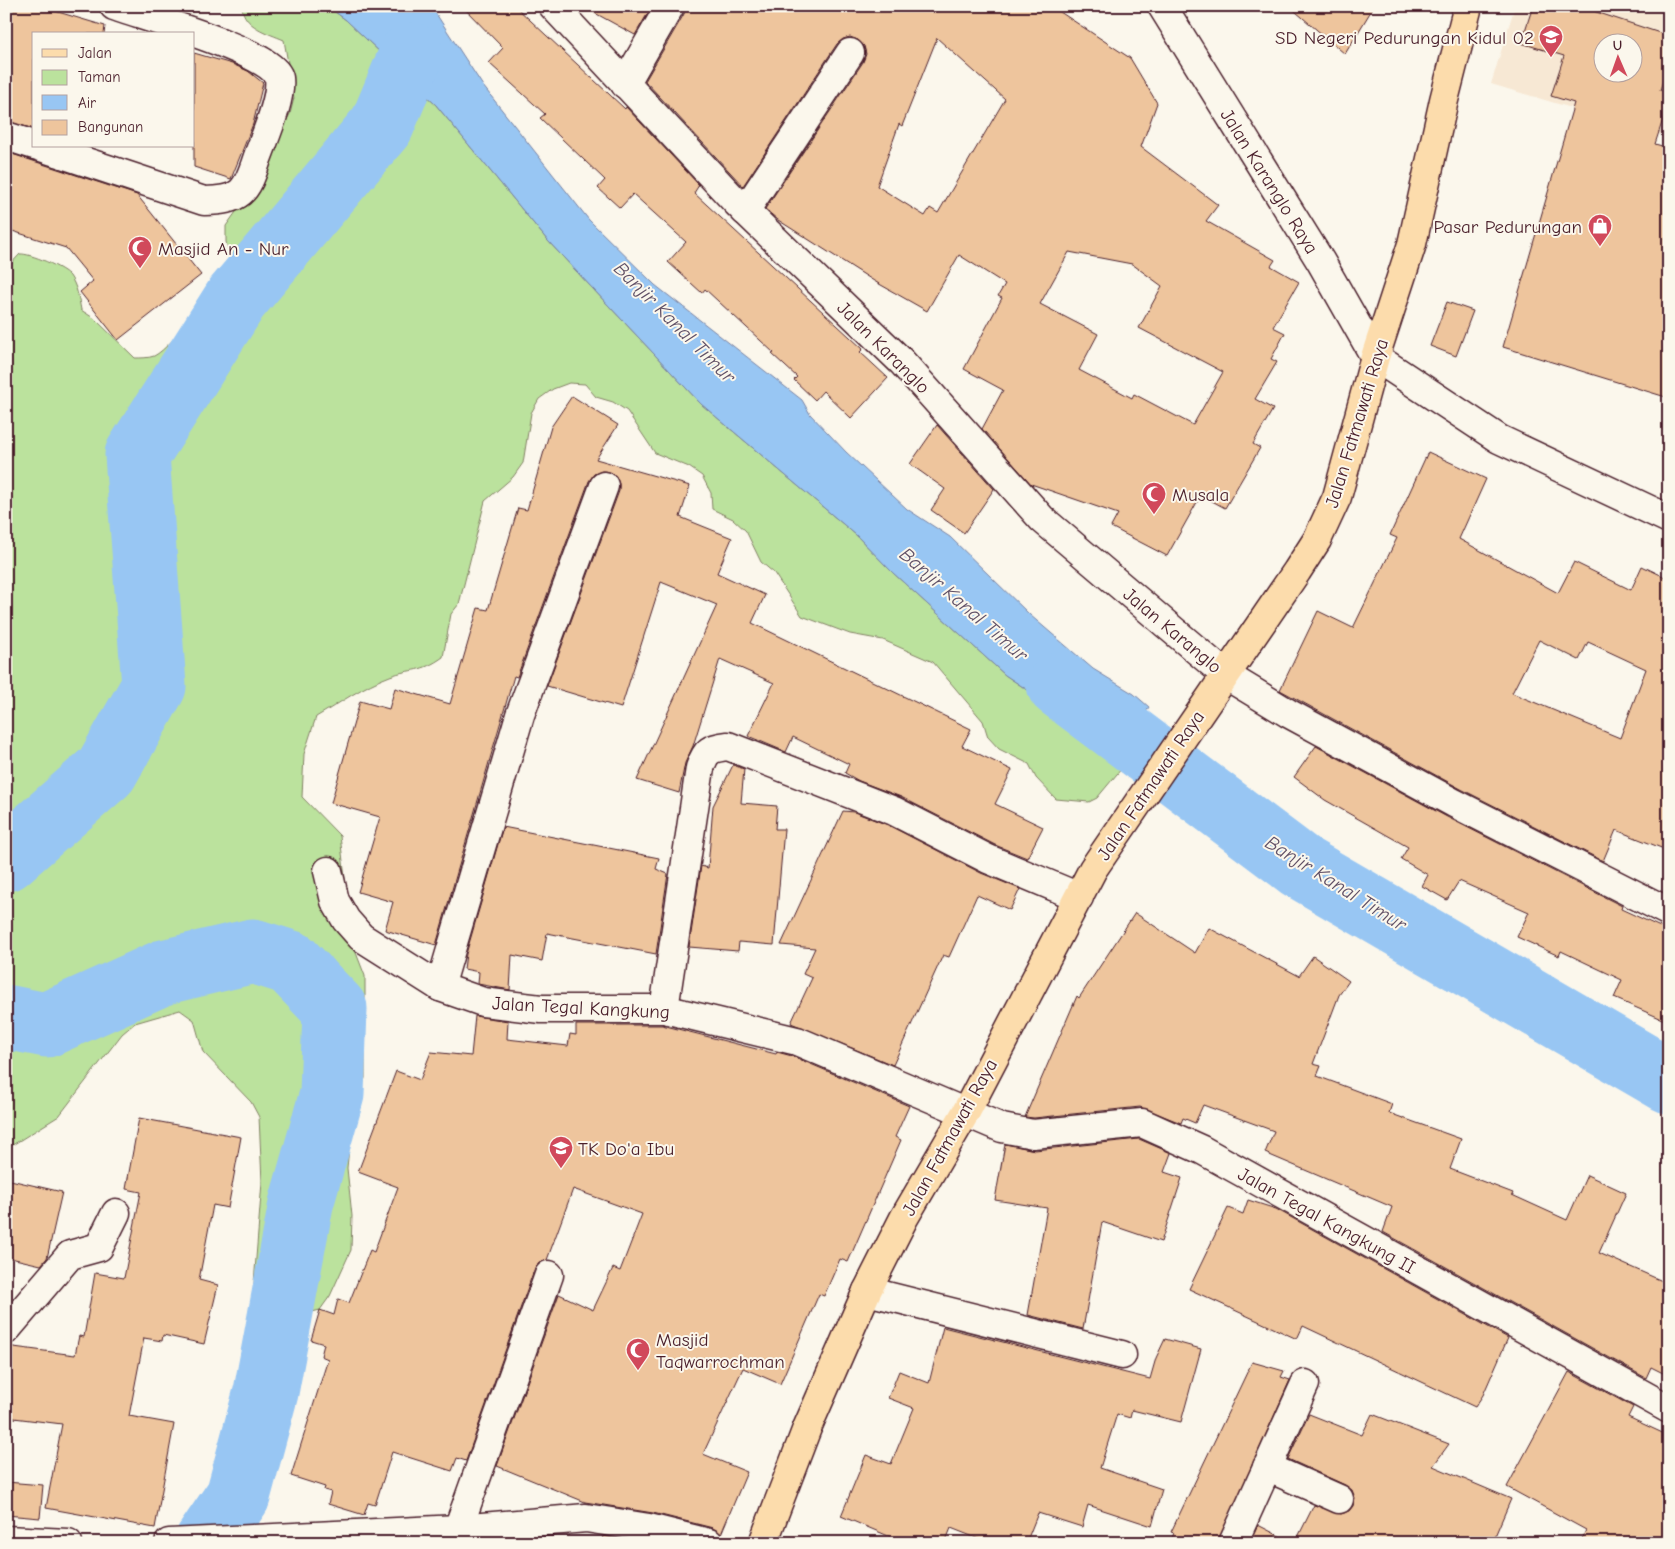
<svg xmlns="http://www.w3.org/2000/svg" width="1675" height="1549" font-family="'Comic Neue',sans-serif">
<style>
.built{fill:#f7e8d4;fill-rule:evenodd}
.green{fill:#bbe29d;stroke:#828064}
.water{fill:#98c6f3;stroke:#7983a3}
.lines{fill:none;stroke-linecap:round;stroke-linejoin:round}
.river{stroke:#98c6f3;stroke-width:65}
.building{fill:#eec59d;stroke:#4a1f2b;fill-rule:evenodd}
.minor-casing{stroke:#4a1f2b;stroke-width:31}
.major-casing{stroke:#4a1f2b;stroke-width:31}
.minor{stroke:#fbf7ec;stroke-width:28}
.major{stroke:#fcdcac;stroke-width:28}
.labels{text-anchor:middle;stroke-width:4;stroke-linejoin:round;paint-order:stroke}
.poi-label{font-size:19px;fill:#4a1f2b;stroke:#fbf7ec;text-anchor:start}
.street-label{font-size:19px;fill:#4a1f2b;stroke:#fbf7ec}
.water-label{font-size:20px;font-style:italic;fill:#615167;stroke:#fbf7ec}
</style>
<rect width="100%" height="100%" fill="#fbf7ec"/>
<filter id="ink" filterUnits="userSpaceOnUse"><feTurbulence type="fractalNoise" baseFrequency=".02" numOctaves="2"/><feDisplacementMap in="SourceGraphic" scale="10" xChannelSelector="R" yChannelSelector="G"/><feConvolveMatrix kernelMatrix="1 2 1 2 8 2 1 2 1" color-interpolation-filters="sRGB"/></filter>
<g filter="url(#ink)">
<path class="built" d="M1515,6H1669V137L1491,84ZM1602,42H1632V72H1602Z"/>
<path class="green" d="M242,6H327L346,20L436,105L548,241L701,404L856,535L892,572L1005,675L1107,743L1124,748L1127,762L1097,798L1089,802L1056,799L1036,778L1029,764L999,749L988,737L983,721L933,662L883,640L850,634L802,616L774,573L761,562L746,531L733,519L712,509L711,493L702,476L689,467L655,453L627,411L613,402L596,397L585,384L569,383L553,389L539,399L531,413L523,463L513,477L485,501L459,604L451,614L443,657C421,673 412,668 390,676C363,686 340,703 316,717L304,754L302,797L340,836L353,945L365,976V1078L351,1128L347,1168L352,1216L351,1250L330,1296L320,1310L304,1314L263,1309L253,1296L262,1182L259,1117L251,1102L203,1052L194,1020L180,1010L135,1023L122,1034L59,1116L6,1149V756C10,744 14,730 6,719V269L20,254C30,253 64,268 70,276C77,286 79,299 81,310L95,319L135,358C141,358 149,358 154,356C174,346 221,280 231,258L226,242V226L253,188L265,159L290,114L294,98L284,40C268,33 243,27 242,6Z"/>
<path class="water" d="M327,6H431L483,86L589,220L655,285L802,400L810,414L846,452L907,509L950,537L1030,615L1093,669L1134,694L1149,707L1124,748L1107,743L1005,675L892,572L856,535L701,404L548,241L436,105L346,20Z"/>
<g class="lines">
<g class="river">
<path d="M1059,685L1301,867L1669,1081"/>
<path d="M6,859L106,771L154,686L137,455L236,299L382,125L411,55"/>
<path d="M6,1017L46,1025L164,972L253,951L291,963L335,1009L332,1094L301,1204L266,1392L238,1496L206,1543"/>
</g>
</g>
<g class="building">
<path d="M6,6H38L105,26L104,34H34V129L6,121Z"/>
<path d="M462,6H515L625,109L626,107L699,185L694,193L863,349L860,352L888,378L851,418L823,391L815,400L794,380L797,377L772,354L774,353L705,289L702,293L668,262L686,242L633,194L620,208L598,188L605,180L540,118L545,114L489,63L503,48Z"/>
<path d="M582,6H652L635,35Z"/>
<path d="M686,6H1051L1130,58L1157,103L1141,147L1218,205L1206,221L1275,260L1271,266L1299,282L1273,327L1285,333L1271,359L1277,362L1255,399L1273,409L1253,444L1260,448L1225,508L1201,495L1167,556L1111,527L1118,514L1031,484L982,429L1003,390L964,369L1002,298L998,296L1005,284L959,255L927,311L874,281L778,220L765,209L863,62L866,54L864,46L858,40L850,37L843,39L837,44L743,186L645,81L684,14ZM937,38L1005,99L938,213L930,208L925,216L877,186L899,124L902,126ZM1069,252L1132,264L1162,286L1139,328L1223,372L1193,425L1134,394L1132,398L1079,370L1098,334L1040,304Z"/>
<path d="M1289,6H1374L1345,54Z"/>
<path d="M1533,6H1578L1669,36V62L1660,90L1669,93V101L1655,144L1669,148V398L1503,347L1574,103L1551,96L1564,56L1521,43ZM1602,42H1632V72H1602Z"/>
<path d="M194,53L232,64L248,71L263,83L253,124L231,179L194,167Z"/>
<path d="M6,152L137,195L201,275L118,340L80,292L93,281L66,248L6,229Z"/>
<path d="M1447,302L1473,311L1456,356L1430,346Z"/>
<path d="M572,396L618,425L596,459L690,486L680,517L732,538L717,573L765,595L752,623L971,729L962,746L1012,770L995,804L1043,827L1027,858L995,845L901,797L859,781L845,773L849,764L793,737L786,752L748,736L774,683L720,659L693,746L685,763L679,793L637,780L717,605L661,582L621,708L547,686L619,491V484L616,476L610,472L602,471L594,474L589,481L517,677L514,676L436,945L385,930L393,902L358,892L380,817L331,803L360,701L389,709L395,688L450,704L478,608L488,610L518,508L527,510L551,427Z"/>
<path d="M937,425L994,489L964,533L931,510L945,489L910,464Z"/>
<path d="M1428,452L1486,479L1459,539L1558,593L1574,562L1631,590L1642,566L1669,579V851L1616,830L1603,861L1461,789L1280,690L1318,611L1353,628L1397,538L1390,535ZM1539,640L1579,660L1588,642L1646,669L1620,738L1512,693Z"/>
<path d="M1316,746L1447,817L1622,906L1621,909L1669,931V1022L1614,998L1622,980L1561,951L1559,956L1517,937L1529,912L1459,881L1447,900L1422,886L1428,875L1401,859L1408,847L1325,800L1294,777Z"/>
<path d="M733,765L744,769L741,803L777,806L775,829H784L774,945L739,942L738,951L689,947L701,866L708,868L713,806Z"/>
<path d="M843,811L854,812L888,825L981,873L1020,889L1010,910L977,895L949,957L943,955L893,1065L791,1023L812,978L803,974L815,948L781,945Z"/>
<path d="M503,827L659,858L656,869L668,874L656,954L547,933L542,961L512,955L510,990L478,984L479,972L464,969L466,954Z"/>
<path d="M1135,913L1195,953L1209,928L1299,976L1313,956L1349,981L1339,995L1313,1064L1321,1066L1317,1076L1392,1104L1389,1113L1461,1139L1450,1169L1513,1193L1512,1195L1567,1220L1587,1175L1626,1193L1599,1253L1669,1284V1376L1651,1367L1646,1378L1383,1232L1392,1207L1265,1153L1274,1131L1203,1105L1195,1123L1183,1118L1181,1123L1140,1107L1034,1118L1025,1117L1077,996L1079,998Z"/>
<path d="M475,1016L508,1021L507,1039L568,1046L570,1034L576,1035V1025H662L776,1054L777,1052L792,1056L909,1106L895,1137L901,1140L848,1262L840,1259L824,1296L819,1294L780,1384L743,1368L703,1454L747,1472L721,1534L713,1528L653,1513L585,1502L497,1466L559,1294L593,1310L613,1268L620,1271L642,1214L573,1189L547,1260L539,1263L534,1270L466,1461L457,1458L452,1471L392,1452L375,1505L368,1503L364,1515L328,1504L331,1492L324,1490L325,1487L291,1476L328,1359L321,1356L324,1344L311,1340L320,1310L334,1315L338,1299L349,1303L370,1250L374,1252L398,1187L358,1172L396,1071L420,1080L431,1052L471,1056Z"/>
<path d="M139,1118L241,1137L228,1208L213,1205L199,1280L218,1285L204,1344L163,1335L162,1341L144,1338L129,1416L174,1424L155,1528L46,1508L62,1424L6,1417V1346L75,1355L79,1336L84,1337L95,1273L124,1278L141,1192L126,1189Z"/>
<path d="M1139,1139L1171,1153L1164,1172L1182,1178L1161,1242L1102,1222L1083,1329L1028,1315L1047,1208L995,1200L1005,1144L1035,1150Z"/>
<path d="M6,1179L62,1192L47,1258L41,1265L6,1257Z"/>
<path d="M1248,1200L1276,1209L1508,1338L1483,1395L1475,1407L1303,1326L1297,1339L1189,1289L1228,1208L1243,1214Z"/>
<path d="M943,1327L1150,1379L1156,1358L1165,1339L1201,1349L1181,1422L1132,1410L1130,1418L1117,1414L1100,1468L1162,1489L1152,1526L1088,1505L1082,1527L1038,1513L1026,1543H989L951,1528L945,1543H905L841,1516L866,1455L891,1464L914,1408L888,1398L899,1371L929,1383Z"/>
<path d="M1252,1362L1284,1371L1281,1377L1290,1380L1218,1543H1170L1174,1533L1171,1532Z"/>
<path d="M1569,1372L1633,1407L1628,1417L1669,1436V1543H1580L1586,1530L1507,1487Z"/>
<path d="M1309,1414L1362,1435L1372,1414L1449,1444L1433,1466L1511,1499L1492,1543H1295L1314,1505L1341,1514L1349,1511L1353,1506L1355,1498L1352,1490L1345,1485L1288,1459Z"/>
<path d="M6,1482L43,1485L40,1518L6,1515Z"/>
<path d="M1258,1525L1293,1543H1250Z"/>
<path d="M603,1536L642,1543H601Z"/>
</g>
<g class="lines">
<defs>
<g id="minor">
<path d="M553,6L737,203L902,362L1042,519L1227,676L1288,713L1454,803L1669,912"/>
<path d="M1162,6L1321,262L1375,357L1499,439L1669,519"/>
<path d="M625,84L670,6"/>
<path d="M6,136L34,145"/>
<path d="M38,146L204,201C241,200 246,193 257,159C264,139 282,99 279,78C275,53 141,16 114,6"/>
<path d="M745,211L850,53"/>
<path d="M328,871L335,901L346,920L361,937L440,987L483,1002L541,1009H664L797,1041L1002,1128L1033,1134L1142,1123L1202,1150L1669,1409"/>
<path d="M440,987L520,715L604,486"/>
<path d="M664,1009L700,768C706,750 710,748 728,746L894,811L988,859L1079,897"/>
<path d="M867,1291L1122,1355"/>
<path d="M6,1330L70,1255L99,1247L116,1213"/>
<path d="M1267,1467L1339,1499"/>
<path d="M458,1529L549,1275"/>
<path d="M6,1540L68,1543"/>
<path d="M169,1543L458,1529L586,1518L649,1528L709,1543"/>
<path d="M1233,1543L1305,1384"/>
</g>
<path id="major" d="M763,1543L807,1428L867,1291L904,1218L966,1112L1093,869L1297,571L1317,540L1337,497L1375,357L1412,244L1444,100L1468,6"/>
</defs>
<use href="#minor" class="minor-casing"/>
<use href="#major" class="major-casing"/>
<use href="#minor" class="minor"/>
<use href="#major" class="major"/>
</g>
</g>
<defs>
<symbol id="school-pin" viewBox="-11 -11 22 30"><path d="M0 17L-7.5 6A9.5 9.5 0 1 1 7.5 6Z" fill="#d1495b" stroke="#fbf7ec"/><path d="M0-5L7-2L0 1L-7-2ZM-4 1L0 2.5L4 1V4Q0 6-4 4Z" fill="#fff"/></symbol>
<symbol id="shop-pin" viewBox="-11 -11 22 30"><path d="M0 17L-7.5 6A9.5 9.5 0 1 1 7.5 6Z" fill="#d1495b" stroke="#fbf7ec"/><path d="M-5-2.5h2.3a2.7 3.5 0 0 1 5.4 0H5L5.5 6h-11ZM-1.5-2.5h3a1.5 2.3 0 0 0-3 0Z" fill="#fff"/></symbol>
<symbol id="mosque-pin" viewBox="-11 -11 22 30"><path d="M0 17L-7.5 6A9.5 9.5 0 1 1 7.5 6Z" fill="#d1495b" stroke="#fbf7ec"/><path d="M3.5-4.9A6 6 0 1 0 3.5 4.9A5 5 0 1 1 3.5-4.9Z" fill="#fff"/></symbol>
</defs>
<g fill-rule="evenodd">
<use href="#school-pin" x="1537" y="23" width="28" height="38"/>
<use href="#shop-pin" x="1586" y="212" width="28" height="38"/>
<use href="#mosque-pin" x="126" y="234" width="28" height="38"/>
<use href="#mosque-pin" x="1140" y="480" width="28" height="38"/>
<use href="#school-pin" x="547" y="1134" width="28" height="38"/>
<use href="#mosque-pin" x="624" y="1336" width="28" height="38"/>
</g>
<g class="labels">
<g class="poi-label">
<text x="1534" y="44" text-anchor="end">SD Negeri Pedurungan Kidul 02</text>
<text x="1582" y="233" text-anchor="end">Pasar Pedurungan</text>
<text x="158" y="255">Masjid An - Nur</text>
<text x="1172" y="501">Musala</text>
<text x="578" y="1155">TK Do'a Ibu</text>
<text x="656" y="1346">Masjid<tspan x="656" dy="22">Taqwarrochman</tspan></text>
</g>
<g class="street-label">
<text transform="translate(1270 181) rotate(58)" y="7">Jalan Karanglo Raya</text>
<text transform="translate(884 347) rotate(45)" y="7">Jalan Karanglo</text>
<text transform="translate(1356 423) rotate(-73)" y="7">Jalan Fatmawati Raya</text>
<text transform="translate(1173 630) rotate(40)" y="7">Jalan Karanglo</text>
<text transform="translate(1150 785) rotate(-56)" y="7">Jalan Fatmawati Raya</text>
<text transform="translate(581 1007) rotate(3)" y="7">Jalan Tegal Kangkung</text>
<text transform="translate(949 1137) rotate(-61)" y="7">Jalan Fatmawati Raya</text>
<text transform="translate(1327 1220) rotate(29)" y="7">Jalan Tegal Kangkung II</text>
</g>
<g class="water-label">
<text transform="translate(675 322) rotate(45)" y="7">Banjir Kanal Timur</text>
<text transform="translate(964 604) rotate(41)" y="7">Banjir Kanal Timur</text>
<text transform="translate(1336 883) rotate(32)" y="7">Banjir Kanal Timur</text>
</g>
</g>
<rect width="1675" height="1549" fill="none" stroke="#fbf7ec" stroke-width="25"/>
<rect x="12" y="12" width="1650" height="1524" fill="none" stroke="#4a1f2b" stroke-width="2" filter="url(#ink)"/>
<rect x="32" y="32" width="162" height="115" fill="#fbf7ec" stroke="#b4a19f"/>
<rect x="42" y="49" width="25" height="8" fill="#fcdcac" stroke="#b4a19f"/>
<text x="78" y="58" font-size="15" fill="#4a1f2b">Jalan</text>
<rect x="42" y="70" width="25" height="15" fill="#bbe29d" stroke="#b4a19f"/>
<text x="78" y="82" font-size="15" fill="#4a1f2b">Taman</text>
<rect x="42" y="95" width="25" height="15" fill="#98c6f3" stroke="#b4a19f"/>
<text x="78" y="108" font-size="15" fill="#4a1f2b">Air</text>
<rect x="42" y="120" width="25" height="15" fill="#eec59d" stroke="#b4a19f"/>
<text x="78" y="132" font-size="15" fill="#4a1f2b">Bangunan</text>
<g transform="translate(1618 58) rotate(358)"><circle r="24" fill="#fbf7ec" stroke="#b4a19f"/>
<path d="M0-4L9 19L0 12L-9 19Z" fill="#d1495b"/>
<text y="-8" font-size="14" font-weight="bold" text-anchor="middle" fill="#4a1f2b">U</text>
</g>
</svg>
